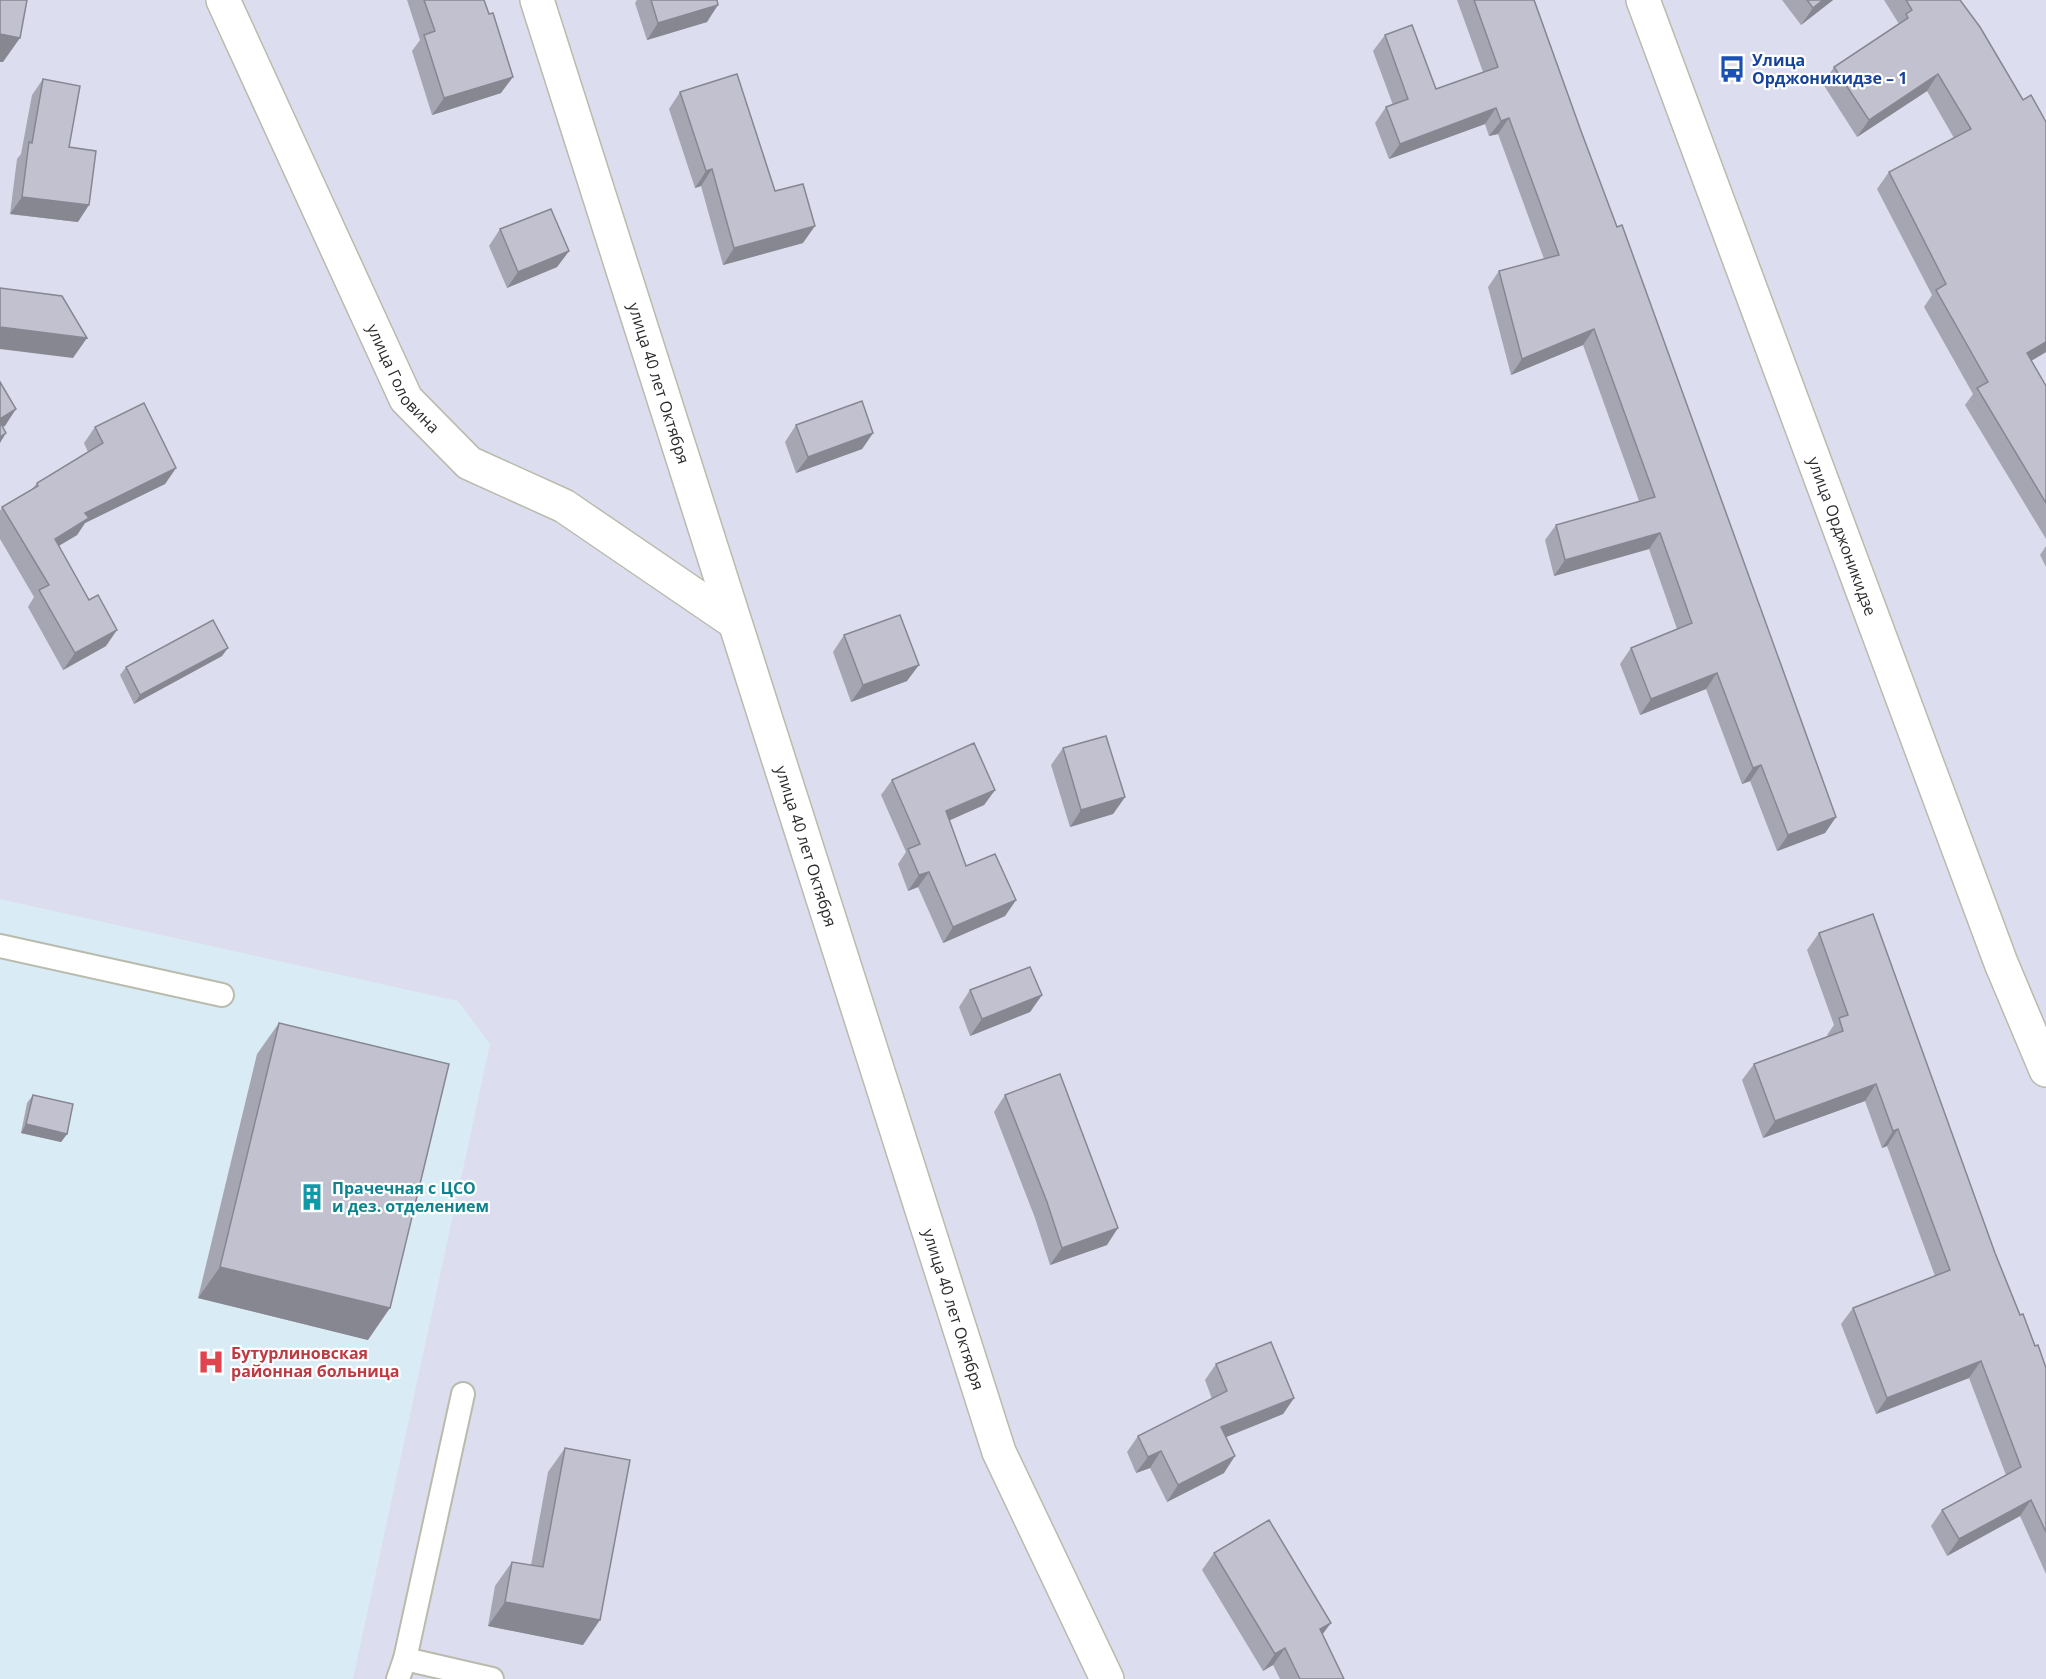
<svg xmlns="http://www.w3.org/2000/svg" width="2046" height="1679" font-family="'Open Sans',sans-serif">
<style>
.medical{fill:#d9ebf5}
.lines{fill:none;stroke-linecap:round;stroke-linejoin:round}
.lane-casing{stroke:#b9bbac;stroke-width:26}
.street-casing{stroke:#b9bbac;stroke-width:36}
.secondary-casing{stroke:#b9bbac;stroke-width:36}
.lane{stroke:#fff;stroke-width:22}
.street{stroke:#fff;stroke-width:33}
.secondary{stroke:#fff;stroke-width:33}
.wall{fill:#a6a6b3}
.shaded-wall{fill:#878792}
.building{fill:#c1c1d0;stroke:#878792;stroke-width:1.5}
.labels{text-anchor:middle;stroke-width:4.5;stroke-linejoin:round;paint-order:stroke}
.transit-label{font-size:16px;font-weight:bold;fill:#164399;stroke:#fff;text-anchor:start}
.street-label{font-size:16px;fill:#2b2b2b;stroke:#fff}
.culture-label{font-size:16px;font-weight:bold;fill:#0d838f;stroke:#fff;text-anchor:start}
.health-label{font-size:16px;font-weight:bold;fill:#be3a42;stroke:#fff;text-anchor:start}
</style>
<rect width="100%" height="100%" fill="#dcddee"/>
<path class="medical" d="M0,899L458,1001L490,1044L353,1679H0Z"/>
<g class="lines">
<defs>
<g id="lane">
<path d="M0,946L222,995"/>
<path d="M405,1659L463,1394"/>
<path d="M398,1679L405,1659L492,1679"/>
</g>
<g id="street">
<path id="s1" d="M223,0L406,399L469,463L564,506L734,622"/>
<path id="s2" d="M537,0L999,1452L1107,1679"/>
</g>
<g id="secondary">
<path id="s3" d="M1643,0L2001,963L2046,1070"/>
</g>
</defs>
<use href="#lane" class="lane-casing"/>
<use href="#street" class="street-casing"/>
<use href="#secondary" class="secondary-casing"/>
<use href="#lane" class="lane"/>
<use href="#street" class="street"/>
<use href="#secondary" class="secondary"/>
</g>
<g class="wall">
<path d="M407,0H484L501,93L432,115L412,51L420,40Z"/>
<path d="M637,0H717L707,22L647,40L635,3Z"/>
<path d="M1457,0H1535V1L1581,131L1836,817L1825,833L1777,851L1750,781L1742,784L1706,689L1640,715L1620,664L1631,648L1677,629L1649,549L1554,576L1545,540L1556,525L1639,501L1583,345L1511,375L1488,287L1499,271L1544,259L1498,134L1489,136L1485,124L1389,159L1375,123L1386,107L1393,105L1373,51L1385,35L1436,89L1483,72Z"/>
<path d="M1782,0H1833L1801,25Z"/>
<path d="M1884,0H1960L2023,100L2046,122V352L2031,361L2046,386V539L1965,405L1973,394L1924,307L1932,295L1877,189L1889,172L1954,138L1927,91L1857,137L1823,84L1834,67L1899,24Z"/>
<path d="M43,79L69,147L78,222L10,214L17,159L21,154L32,95Z"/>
<path d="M680,92L775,191L803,243L723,265L701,186L695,188L669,109Z"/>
<path d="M500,229L569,251L557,267L507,288L489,246Z"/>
<path d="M796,425L873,433L862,449L796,473L785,442Z"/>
<path d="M95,427L176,468L165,484L85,523L77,535L59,546L106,646L63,670L28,607L34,597L0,539V511L2,507L32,489L37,483L88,452L84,443Z"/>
<path d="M2046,546V567L2040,555Z"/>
<path d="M844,635L907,681L851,702L833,652Z"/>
<path d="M222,656L134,704L120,675L126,667Z"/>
<path d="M1063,748L1125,797L1113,814L1070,827L1051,765Z"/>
<path d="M892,780L995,790L984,805L949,820L966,866L1016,900L1005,916L943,943L918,887L908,891L898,864L906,852L881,795Z"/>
<path d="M1819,933L1995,1253L2020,1315L2046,1368V1574L2020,1516L1947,1556L1931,1526L1942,1510L2006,1475L1969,1378L1876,1414L1841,1324L1853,1308L1935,1276L1887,1146L1882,1148L1865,1101L1763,1138L1742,1080L1754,1064L1828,1036L1827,1035L1834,1025L1807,950Z"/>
<path d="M970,990L1042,995L1030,1012L970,1036L959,1007Z"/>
<path d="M279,1023L368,1340L198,1298L257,1054Z"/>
<path d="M33,1095L67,1134L61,1142L21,1133L27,1103Z"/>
<path d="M1005,1095L1107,1245L1050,1265L1035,1218L994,1112Z"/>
<path d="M1216,1364L1294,1398L1283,1414L1226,1437L1224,1473L1167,1502L1150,1468L1136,1473L1127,1452L1138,1436L1212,1399L1205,1380Z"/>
<path d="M565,1448L583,1645L488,1626L495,1586L512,1562L531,1565L548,1472Z"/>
<path d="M1214,1553L1344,1679H1280L1273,1665L1263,1671L1202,1570Z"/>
</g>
<g class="shaded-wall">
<path d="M1823,0H1833L1801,25L1813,8Z"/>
<path d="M718,5L707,22L647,40L658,23Z"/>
<path d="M0,34L20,38L3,62H0Z"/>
<path d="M1938,74L1927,91L1857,137L1869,120Z"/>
<path d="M513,77L501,93L432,115L444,98Z"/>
<path d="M1496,108L1485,124L1389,159L1400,144Z"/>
<path d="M1509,118L1498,134L1489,136L1501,121Z"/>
<path d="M712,169L701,186L695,188L706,171Z"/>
<path d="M22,197L89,205L78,222L10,214Z"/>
<path d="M815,226L803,243L723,265L734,248Z"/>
<path d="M569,251L557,267L507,288L518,272Z"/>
<path d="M0,327L87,338L73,358L0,349Z"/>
<path d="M1594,329L1583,345L1511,375L1522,359Z"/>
<path d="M2046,342V352L2015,370L2027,353Z"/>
<path d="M16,409L5,426L0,428V419Z"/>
<path d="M6,433L0,443V437Z"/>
<path d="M873,433L862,449L796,473L808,457Z"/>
<path d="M176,468L165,484L85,523L77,535L43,555L55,539L85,513Z"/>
<path d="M1660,533L1649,549L1554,576L1565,560Z"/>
<path d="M117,630L106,646L63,670L75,653Z"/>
<path d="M228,648L222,656L134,704L140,695Z"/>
<path d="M919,665L907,681L851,702L863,685Z"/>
<path d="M1717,673L1706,689L1640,715L1651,699Z"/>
<path d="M1761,765L1750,781L1742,784L1753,768Z"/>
<path d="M995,790L984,805L935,827L946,811Z"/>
<path d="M1125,797L1113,814L1070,827L1081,810Z"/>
<path d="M1836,817L1825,833L1777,851L1788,835Z"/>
<path d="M929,872L918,887L908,891L919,875Z"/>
<path d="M1016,900L1005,916L943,943L953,927Z"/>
<path d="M1042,995L1030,1012L970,1036L982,1019Z"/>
<path d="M1876,1084L1865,1101L1763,1138L1775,1121Z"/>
<path d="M26,1124L67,1134L61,1142L21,1133Z"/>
<path d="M1898,1129L1887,1146L1882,1148L1893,1131Z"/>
<path d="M1118,1228L1107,1245L1050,1265L1062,1248Z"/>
<path d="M220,1267L390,1308L368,1340L198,1298Z"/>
<path d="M1981,1361L1969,1378L1876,1414L1887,1398Z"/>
<path d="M1294,1398L1283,1414L1209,1444L1221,1427Z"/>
<path d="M1161,1451L1150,1468L1136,1473L1148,1457Z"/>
<path d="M1235,1456L1224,1473L1167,1502L1178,1485Z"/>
<path d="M2031,1500L2020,1516L1947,1556L1959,1539Z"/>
<path d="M505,1602L600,1620L583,1645L488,1626Z"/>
<path d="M1331,1623L1319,1639L1320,1629Z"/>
<path d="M1285,1648L1273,1665L1263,1671L1275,1654Z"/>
</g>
<g class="building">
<path d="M0,0H27L20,38L0,34Z"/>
<path d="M424,0H484L489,14L493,13L513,77L444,98L424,35L435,31Z"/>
<path d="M651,0H717L718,5L658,23Z"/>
<path d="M1474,0H1534L1581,131L1617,227L1622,225L1836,817L1788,835L1761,765L1753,768L1717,673L1651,699L1631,648L1692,623L1660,533L1565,560L1556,525L1655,497L1594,329L1522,359L1499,271L1559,255L1509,118L1501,121L1496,108L1400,144L1386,107L1408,99L1385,35L1412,25L1436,89L1498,67Z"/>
<path d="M1807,0H1823L1813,8Z"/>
<path d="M1906,0H1960L1980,27L2023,100L2031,95L2046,122V342L2027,353L2046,386V503L1977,388L1988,382L1936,290L1946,284L1889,172L1971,129L1938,74L1869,120L1834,67L1908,18L1906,14L1912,10Z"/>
<path d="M737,74L775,191L803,184L815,226L734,248L712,169L706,171L680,92Z"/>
<path d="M43,79L80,86L69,147L96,151L89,205L22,197L29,142L32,143Z"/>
<path d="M551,209L569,251L518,272L500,229Z"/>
<path d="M0,288L62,296L87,338L0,327Z"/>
<path d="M0,382L16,409L0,419Z"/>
<path d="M862,401L873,433L808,457L796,425Z"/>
<path d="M144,403L176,468L85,513L89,518L55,539L89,600L98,595L117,630L75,653L39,590L49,585L2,507L38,486L37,483L103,443L95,427Z"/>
<path d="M0,422L6,433L0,437Z"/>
<path d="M900,615L919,665L863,685L844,635Z"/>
<path d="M213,620L228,648L140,695L126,667Z"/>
<path d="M1106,736L1125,797L1081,810L1063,748Z"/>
<path d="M974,743L995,790L946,811L966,866L995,854L1016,900L953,927L929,872L919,875L908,849L920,844L892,780Z"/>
<path d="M1873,914L1995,1253L2020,1315L2023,1314L2035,1346L2038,1345L2046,1368V1532L2031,1500L1959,1539L1942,1510L2021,1467L1981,1361L1887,1398L1853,1308L1950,1270L1898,1129L1893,1131L1876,1084L1775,1121L1754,1064L1843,1031L1839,1018L1848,1015L1819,933Z"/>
<path d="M1030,967L1042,995L982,1019L970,990Z"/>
<path d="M279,1023L449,1064L390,1308L220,1267Z"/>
<path d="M1060,1074L1118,1228L1062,1248L1047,1202L1005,1095Z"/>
<path d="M33,1095L73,1104L67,1134L26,1124Z"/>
<path d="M1271,1342L1294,1398L1221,1427L1235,1456L1178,1485L1161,1451L1148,1457L1138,1436L1227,1391L1216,1364Z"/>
<path d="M565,1448L630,1460L600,1620L505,1602L512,1562L543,1567Z"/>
<path d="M1269,1520L1331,1623L1320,1629L1344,1679H1300L1285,1648L1275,1654L1214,1553Z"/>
</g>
<defs>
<symbol id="bus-bare" viewBox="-9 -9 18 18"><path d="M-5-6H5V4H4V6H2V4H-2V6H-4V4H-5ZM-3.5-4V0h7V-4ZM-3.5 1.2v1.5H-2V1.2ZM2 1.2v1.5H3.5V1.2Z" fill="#1a4fb4" stroke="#fff" stroke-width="2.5" paint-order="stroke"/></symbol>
<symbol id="building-bare" viewBox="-9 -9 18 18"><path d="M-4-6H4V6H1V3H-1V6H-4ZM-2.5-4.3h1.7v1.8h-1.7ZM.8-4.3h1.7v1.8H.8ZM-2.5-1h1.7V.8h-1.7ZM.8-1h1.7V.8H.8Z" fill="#0f9aa8" stroke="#fff" stroke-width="2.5" paint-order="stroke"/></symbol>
<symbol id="hospital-bare" viewBox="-9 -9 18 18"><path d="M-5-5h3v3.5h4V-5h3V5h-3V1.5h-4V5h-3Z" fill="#e0444e" stroke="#fff" stroke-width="2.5" paint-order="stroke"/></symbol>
</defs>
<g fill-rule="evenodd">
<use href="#bus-bare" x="1713" y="50" width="38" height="38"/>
<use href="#building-bare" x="293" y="1178" width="38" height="38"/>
<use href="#hospital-bare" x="192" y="1343" width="38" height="38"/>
</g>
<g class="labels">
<g class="transit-label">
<text x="1752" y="66">Улица<tspan x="1752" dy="18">Орджоникидзе – 1</tspan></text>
</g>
<g class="street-label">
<text dy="6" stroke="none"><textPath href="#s1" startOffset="420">улица Головина</textPath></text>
<text dy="6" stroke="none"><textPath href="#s2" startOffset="402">улица 40 лет Октября</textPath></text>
<text dy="6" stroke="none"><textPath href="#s3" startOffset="572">улица Орджоникидзе</textPath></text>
<text dy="6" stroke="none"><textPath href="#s2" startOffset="888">улица 40 лет Октября</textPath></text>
<text dy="6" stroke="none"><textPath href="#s2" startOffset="1374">улица 40 лет Октября</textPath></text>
</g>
<g class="culture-label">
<text x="332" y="1194">Прачечная с ЦСО<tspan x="332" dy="18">и дез. отделением</tspan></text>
</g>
<g class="health-label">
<text x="231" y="1359">Бутурлиновская<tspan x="231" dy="18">районная больница</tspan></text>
</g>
</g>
</svg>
